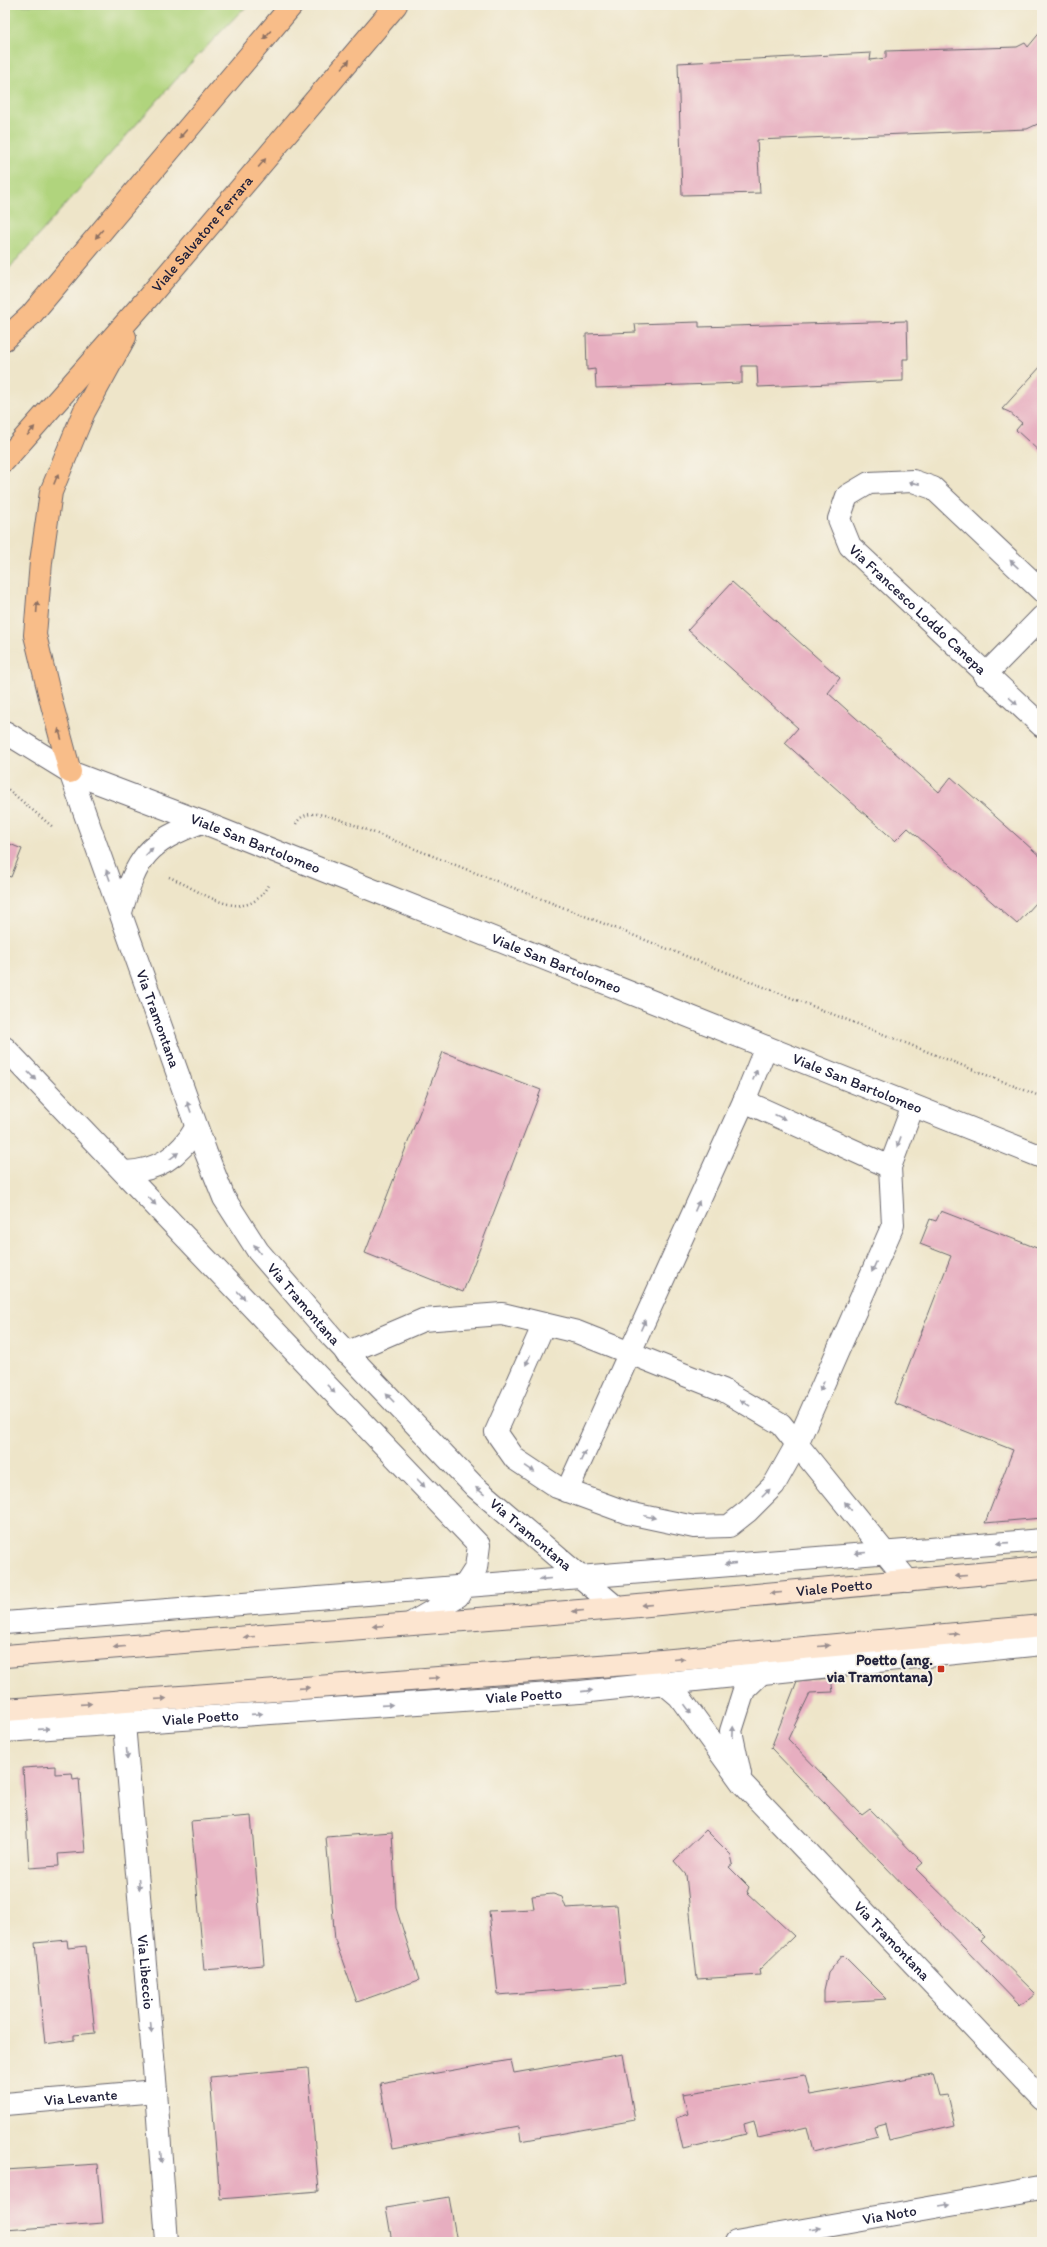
<svg xmlns="http://www.w3.org/2000/svg" width="1047" height="2247" font-family="Itim,sans-serif">
<style>
.green{fill:#b0d47d;stroke:#697b5c}
.building{fill:#e7aec0}
.lines{fill:none;stroke-linecap:round;stroke-linejoin:round}
.service-casing{stroke:#69666d;stroke-width:24}
.minor-casing{stroke:#69666d;stroke-width:24}
.tertiary-casing{stroke:#69666d;stroke-width:24}
.secondary-casing{stroke:#69666d;stroke-width:24}
.trunk-casing{stroke:#69666d;stroke-width:24}
.path{stroke:#69666d;stroke-width:2.5;stroke-dasharray:1 3;stroke-linecap:butt}
.service{stroke:#fff;stroke-width:22}
.minor{stroke:#fff;stroke-width:22}
.tertiary{stroke:#fff;stroke-width:22}
.secondary{stroke:#fce5d0;stroke-width:22}
.trunk{stroke:#f8bd89;stroke-width:22}
.oneway{fill:#8d7062}
.oneway2{fill:#9c9ca7}
.oneway3{fill:#9a8d8d}
.poi-dot{fill:#c8321e;stroke:#f7f3e8;stroke-width:1.5}
.labels{text-anchor:middle;stroke-width:4;stroke-linejoin:round;paint-order:stroke}
.street-label{font-size:15px;fill:#22223b;stroke:#f7f3e8}
.poi-label{font-size:15px;font-weight:bold;fill:#22223b;stroke:#f7f3e8;text-anchor:end}
</style>
<rect width="100%" height="100%" fill="#f7f3e8"/>
<filter id="ink" filterUnits="userSpaceOnUse"><feTurbulence type="fractalNoise" baseFrequency=".025" numOctaves="2"/><feDisplacementMap in="SourceGraphic" scale="8" xChannelSelector="R" yChannelSelector="G"/><feConvolveMatrix kernelMatrix="1 2 1 2 8 2 1 2 1" color-interpolation-filters="sRGB"/></filter>
<filter id="wash" filterUnits="userSpaceOnUse"><feTurbulence type="fractalNoise" baseFrequency=".012" numOctaves="4" result="noise"/><feDisplacementMap in="SourceGraphic" scale="16" xChannelSelector="R" yChannelSelector="G"/><feGaussianBlur stdDeviation="0.9" result="paint"/><feColorMatrix in="noise" values="0 0 0 0 0 0 0 0 0 0 0 0 0 0 0 0 0 1.4 0 .05"/><feComposite in="paint" operator="in"/></filter>
<g filter="url(#wash)">
<rect width="100%" height="100%" fill="#eee5c9"/>
<path class="green" d="M5,5H251L241,11L188,66L5,273Z"/>
<g id="blocks">
<g class="building">
<path d="M1042,30V122L1027,129L757,140L760,193L682,195L678,63L871,53L870,60L886,58V51L1017,47L1025,43L1028,47Z"/>
<path d="M907,321L908,359H903V381L758,387L757,366H742V383L596,388L595,369L587,370L586,334L636,332L635,324L699,322V327Z"/>
<path d="M1042,365V454L1016,430L1022,423L1009,412L1002,409Z"/>
<path d="M732,582L840,678L828,693L939,792L951,777L1042,858V908L1036,903L1017,924L908,828L895,841L785,743L798,728L688,630Z"/>
<path d="M5,842L22,849L11,877L5,875Z"/>
<path d="M443,1052L541,1090L463,1292L365,1253Z"/>
<path d="M941,1211L1042,1250V1518L985,1523L1013,1450L894,1403L951,1256L920,1244L930,1219L936,1221Z"/>
<path d="M831,1678L833,1692L810,1693L788,1739L862,1815L870,1809L923,1863L916,1869L985,1937L981,1940L1035,1993L1020,2006L771,1748L797,1681Z"/>
<path d="M55,1766V1774L72,1773L73,1779L79,1778L85,1852L58,1854L59,1866L29,1868L23,1768Z"/>
<path d="M251,1816L264,1965L204,1970L191,1821Z"/>
<path d="M706,1830L731,1855L733,1864L729,1867L749,1887L747,1892L794,1936L759,1970L760,1975L697,1979L686,1875L674,1861Z"/>
<path d="M392,1832L396,1908L419,1980L357,2002L335,1940L326,1837Z"/>
<path d="M553,1894L562,1897L566,1908L617,1905L625,1985L498,1995L489,1911L534,1909L532,1896Z"/>
<path d="M67,1940L68,1948L86,1946L95,2033L74,2035V2040L45,2044L35,1943Z"/>
<path d="M843,1955L887,1999L824,2003V1990L828,1973Z"/>
<path d="M623,2054L635,2120L521,2141L519,2126L392,2149L380,2083L511,2060L514,2073Z"/>
<path d="M308,2068L319,2191L220,2199L210,2077Z"/>
<path d="M933,2074L939,2096L948,2095L955,2125L889,2140L885,2123L874,2126L877,2136L813,2152L807,2127L758,2138L754,2121L744,2124L746,2134L683,2149L676,2118L688,2114L683,2094L805,2075L810,2095Z"/>
<path d="M98,2164L103,2223L5,2230V2170Z"/>
<path d="M449,2197L457,2242H392L386,2207Z"/>
</g>
</g>
</g>
<g filter="url(#ink)">
<use href="#blocks" fill-opacity="0" stroke="#69666d" stroke-width="1"/>
<g class="lines">
<defs>
<g id="service">
<path d="M744,1101L890,1167"/>
<path d="M544,1324L496,1432L515,1459L557,1487L628,1513L694,1527L729,1526L748,1511L774,1485L797,1444L908,1581"/>
<path d="M346,1353L423,1320L502,1314L577,1332L723,1390L781,1424L797,1444L893,1225L890,1167L913,1106"/>
<path d="M567,1491L744,1101L766,1047"/>
<path d="M5,1623L1042,1540"/>
<path id="s1" d="M5,1731L580,1692L1042,1644"/>
</g>
<g id="minor">
<path id="s2" d="M1042,591L933,488L913,481L869,483L847,496L839,519L850,546L1042,726"/>
<path d="M985,675L1042,617"/>
<path id="s3" d="M122,1701L156,2091L167,2242"/>
<path id="s4" d="M5,2104L156,2091"/>
<path id="s5" d="M736,2242L1042,2188"/>
</g>
<g id="tertiary">
<path id="s6" d="M5,732L70,772L202,822L1042,1157"/>
<path id="s7" d="M70,772L206,1153L224,1198L258,1251L332,1337L475,1487L617,1608"/>
<path d="M121,912C137,857 147,842 202,822"/>
<path d="M5,1048L479,1545L476,1568L458,1596L410,1624"/>
<path d="M125,1172C158,1171 180,1156 196,1128"/>
<path id="s8" d="M640,1663L679,1696L742,1783L1042,2099"/>
<path d="M740,1774L731,1731L744,1690L785,1650"/>
</g>
<g id="secondary">
<path id="s9" d="M5,1656L617,1608L1042,1568"/>
<path d="M5,1710L640,1663L1042,1626"/>
</g>
<g id="trunk">
<path d="M5,339L31,315L292,5"/>
<path id="s10" d="M5,460L146,300L396,5"/>
<path d="M70,772L52,705L35,635L41,562L51,492L84,412L125,337"/>
</g>
</defs>
<use href="#service" class="service-casing"/>
<use href="#minor" class="minor-casing"/>
<use href="#tertiary" class="tertiary-casing"/>
<use href="#secondary" class="secondary-casing"/>
<use href="#trunk" class="trunk-casing"/>
<g class="path">
<path d="M5,787L54,828"/>
<path d="M296,824C306,804 337,819 352,824L1042,1097"/>
<path d="M169,877C201,890 247,930 269,883"/>
</g>
<use href="#service" class="service"/>
<use href="#minor" class="minor"/>
<use href="#tertiary" class="tertiary"/>
<use href="#secondary" class="secondary"/>
<use href="#trunk" class="trunk"/>
</g>
<defs><path id="oneway-solid" d="M-6-.8H1V-3.2L6.5 0L1 3.2V.8H-6Z"/></defs>
<g class="oneway">
<use href="#oneway-solid" transform="translate(267 35) rotate(130)"/>
<use href="#oneway-solid" transform="translate(346 64) rotate(-50)"/>
<use href="#oneway-solid" transform="translate(183 134) rotate(130)"/>
<use href="#oneway-solid" transform="translate(262 163) rotate(-50)"/>
<use href="#oneway-solid" transform="translate(99 234) rotate(130)"/>
<use href="#oneway-solid" transform="translate(31 431) rotate(-49)"/>
<use href="#oneway-solid" transform="translate(56 479) rotate(-68)"/>
<use href="#oneway-solid" transform="translate(37 607) rotate(-86)"/>
<use href="#oneway-solid" transform="translate(60 734) rotate(-106)"/>
</g>
<g class="oneway2">
<use href="#oneway-solid" transform="translate(914 483) rotate(-169)"/>
<use href="#oneway-solid" transform="translate(1014 564) rotate(-137)"/>
<use href="#oneway-solid" transform="translate(1013 701) rotate(42)"/>
<use href="#oneway-solid" transform="translate(149 852) rotate(-46)"/>
<use href="#oneway-solid" transform="translate(108 875) rotate(-110)"/>
<use href="#oneway-solid" transform="translate(755 1075) rotate(-68)"/>
<use href="#oneway-solid" transform="translate(32 1076) rotate(46)"/>
<use href="#oneway-solid" transform="translate(189 1107) rotate(-110)"/>
<use href="#oneway-solid" transform="translate(780 1117) rotate(24)"/>
<use href="#oneway-solid" transform="translate(899 1142) rotate(110)"/>
<use href="#oneway-solid" transform="translate(174 1156) rotate(-38)"/>
<use href="#oneway-solid" transform="translate(152 1201) rotate(46)"/>
<use href="#oneway-solid" transform="translate(697 1206) rotate(-66)"/>
<use href="#oneway-solid" transform="translate(257 1249) rotate(-126)"/>
<use href="#oneway-solid" transform="translate(874 1267) rotate(114)"/>
<use href="#oneway-solid" transform="translate(241 1295) rotate(46)"/>
<use href="#oneway-solid" transform="translate(643 1325) rotate(-66)"/>
<use href="#oneway-solid" transform="translate(528 1360) rotate(114)"/>
<use href="#oneway-solid" transform="translate(822 1386) rotate(114)"/>
<use href="#oneway-solid" transform="translate(331 1389) rotate(46)"/>
<use href="#oneway-solid" transform="translate(390 1398) rotate(-134)"/>
<use href="#oneway-solid" transform="translate(745 1403) rotate(-149)"/>
<use href="#oneway-solid" transform="translate(583 1456) rotate(-65)"/>
<use href="#oneway-solid" transform="translate(530 1469) rotate(34)"/>
<use href="#oneway-solid" transform="translate(421 1483) rotate(46)"/>
<use href="#oneway-solid" transform="translate(480 1491) rotate(-140)"/>
<use href="#oneway-solid" transform="translate(766 1493) rotate(-45)"/>
<use href="#oneway-solid" transform="translate(848 1506) rotate(-128)"/>
<use href="#oneway-solid" transform="translate(650 1517) rotate(12)"/>
<use href="#oneway-solid" transform="translate(1003 1543) rotate(176)"/>
<use href="#oneway-solid" transform="translate(860 1553) rotate(175)"/>
<use href="#oneway-solid" transform="translate(730 1564) rotate(175)"/>
<use href="#oneway-solid" transform="translate(545 1579) rotate(175)"/>
<use href="#oneway-solid" transform="translate(587 1691) rotate(-6)"/>
<use href="#oneway-solid" transform="translate(387 1705) rotate(-4)"/>
<use href="#oneway-solid" transform="translate(688 1709) rotate(54)"/>
<use href="#oneway-solid" transform="translate(257 1714) rotate(-4)"/>
<use href="#oneway-solid" transform="translate(44 1729) rotate(-4)"/>
<use href="#oneway-solid" transform="translate(733 1732) rotate(-88)"/>
<use href="#oneway-solid" transform="translate(127 1754) rotate(85)"/>
<use href="#oneway-solid" transform="translate(139 1884) rotate(85)"/>
<use href="#oneway-solid" transform="translate(151 2027) rotate(85)"/>
<use href="#oneway-solid" transform="translate(161 2157) rotate(86)"/>
<use href="#oneway-solid" transform="translate(944 2205) rotate(-10)"/>
<use href="#oneway-solid" transform="translate(816 2228) rotate(-10)"/>
</g>
<g class="oneway3">
<use href="#oneway-solid" transform="translate(961 1576) rotate(175)"/>
<use href="#oneway-solid" transform="translate(776 1593) rotate(175)"/>
<use href="#oneway-solid" transform="translate(647 1605) rotate(175)"/>
<use href="#oneway-solid" transform="translate(578 1611) rotate(175)"/>
<use href="#oneway-solid" transform="translate(378 1626) rotate(175)"/>
<use href="#oneway-solid" transform="translate(953 1634) rotate(-5)"/>
<use href="#oneway-solid" transform="translate(249 1637) rotate(175)"/>
<use href="#oneway-solid" transform="translate(824 1646) rotate(-5)"/>
<use href="#oneway-solid" transform="translate(119 1647) rotate(175)"/>
<use href="#oneway-solid" transform="translate(679 1659) rotate(-5)"/>
<use href="#oneway-solid" transform="translate(434 1678) rotate(-4)"/>
<use href="#oneway-solid" transform="translate(304 1688) rotate(-4)"/>
<use href="#oneway-solid" transform="translate(161 1699) rotate(-4)"/>
<use href="#oneway-solid" transform="translate(86 1704) rotate(-4)"/>
</g>
</g>
<rect class="poi-dot" x="937" y="1665" width="8" height="8" rx="2"/>
<g class="labels">
<g class="street-label">
<text dy="5" stroke="none"><textPath href="#s10" startOffset="300">Viale Salvatore Ferrara</textPath></text>
<text dy="5" stroke="none"><textPath href="#s2" startOffset="387">Via Francesco Loddo Canepa</textPath></text>
<text dy="5" stroke="none"><textPath href="#s6" startOffset="275">Viale San Bartolomeo</textPath></text>
<text dy="5" stroke="none"><textPath href="#s6" startOffset="599">Viale San Bartolomeo</textPath></text>
<text dy="5" stroke="none"><textPath href="#s7" startOffset="262">Via Tramontana</textPath></text>
<text dy="5" stroke="none"><textPath href="#s6" startOffset="923">Viale San Bartolomeo</textPath></text>
<text dy="5" stroke="none"><textPath href="#s7" startOffset="586">Via Tramontana</textPath></text>
<text dy="5" stroke="none"><textPath href="#s7" startOffset="910">Via Tramontana</textPath></text>
<text dy="5" stroke="none"><textPath href="#s9" startOffset="832">Viale Poetto</textPath></text>
<text dy="5" stroke="none"><textPath href="#s1" startOffset="520">Viale Poetto</textPath></text>
<text dy="5" stroke="none"><textPath href="#s1" startOffset="196">Viale Poetto</textPath></text>
<text dy="5" stroke="none"><textPath href="#s8" startOffset="376">Via Tramontana</textPath></text>
<text dy="5" stroke="none"><textPath href="#s3" startOffset="272">Via Libeccio</textPath></text>
<text dy="5" stroke="none"><textPath href="#s4" startOffset="76">Via Levante</textPath></text>
<text dy="5" stroke="none"><textPath href="#s5" startOffset="156">Via Noto</textPath></text>
</g>
<g class="poi-label">
<text x="933" y="1665">Poetto (ang.<tspan x="933" dy="17">via Tramontana)</tspan></text>
</g>
</g>
<rect width="1047" height="2247" fill="none" stroke="#f7f3e8" stroke-width="20"/>
</svg>
